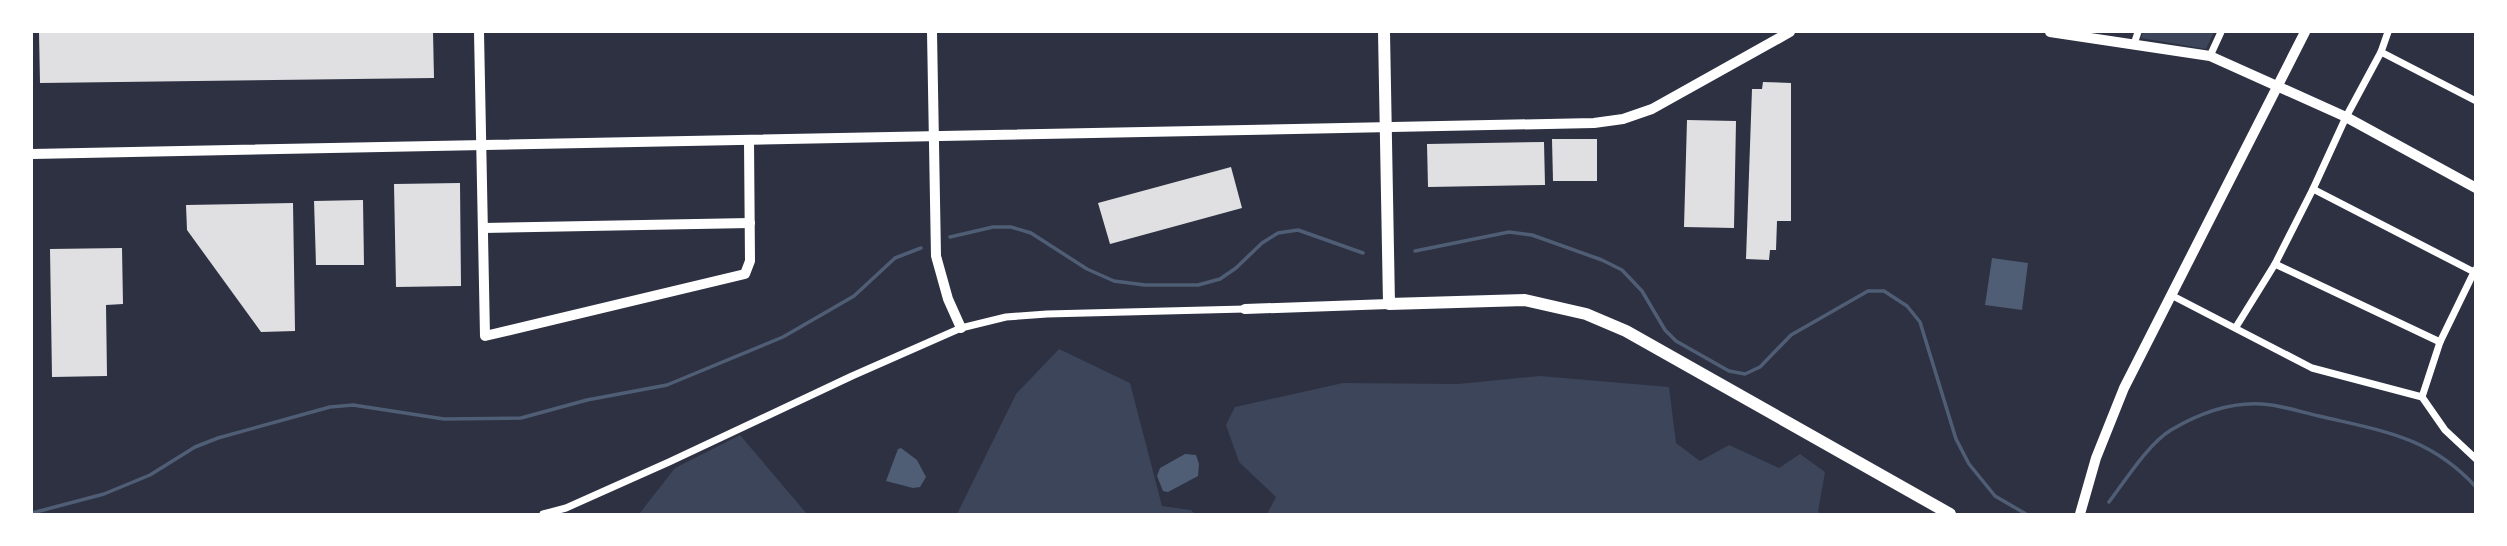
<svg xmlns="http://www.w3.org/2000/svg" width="2507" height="546" font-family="'Libre Baskerville',serif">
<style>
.green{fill:#3c4559}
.water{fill:#4f5d75}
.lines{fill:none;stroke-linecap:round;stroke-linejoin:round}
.stream{stroke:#4f5d75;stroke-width:3.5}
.building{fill:#e0e0e3}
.minor{stroke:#fff;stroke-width:7}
.tertiary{stroke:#fff;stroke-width:10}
.primary{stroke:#fff;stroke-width:12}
</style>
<rect width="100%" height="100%" fill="#2d3142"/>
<g class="green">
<path d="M2143,32H2214L2206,49L2141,38Z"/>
<path d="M1059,349L1130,383L1162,506L1191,510L1195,514H957L1016,394Z"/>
<path d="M1540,376L1669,387L1676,443L1700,461L1729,445L1779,468L1800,454L1825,472L1818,512L1823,514H1267L1276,497L1239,462L1226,425L1235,407L1343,383L1458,384Z"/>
<path d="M740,435L807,514H639L675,468Z"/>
</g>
<g class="water">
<path d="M1992,258L2028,263L2022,310L1985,305Z"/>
<path d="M901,448L917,460L926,477L920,487L913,488L886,481L898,449Z"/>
<path d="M1185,454L1196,455L1199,464L1198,476L1168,492L1163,491L1157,476L1160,468Z"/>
</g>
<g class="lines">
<g class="stream">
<path d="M950,237L993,227H1011L1031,233L1087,269L1114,281L1145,285H1198L1220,279L1236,268L1262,243L1278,233L1298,230L1363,253"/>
<path d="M1415,251L1509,232L1532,235L1602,260L1622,270L1642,291L1665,330L1676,341L1729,371L1745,374L1760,367L1791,335L1868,291H1884L1907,306L1920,322L1956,439L1969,464L1995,496L2026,514"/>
<path d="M2109,502C2125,481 2148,444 2171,430C2198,414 2230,402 2262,404C2280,405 2301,412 2319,416C2382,431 2429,436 2476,487"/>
<path d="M32,513L104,494L150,475L195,447L218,438L330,407L353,405L444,419L521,418L587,400L667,385L783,337L854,296L895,258L921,248"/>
</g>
</g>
<g class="building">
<path d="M39,32H433L434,78L40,83Z"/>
<path d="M1763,82L1791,83V221H1777L1776,250H1770L1769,260L1746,259L1752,89H1762Z"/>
<path d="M1687,120L1736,121L1734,228L1684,227Z"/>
<path d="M1552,139H1597V181H1553Z"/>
<path d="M1544,142L1545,185L1428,187L1427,144Z"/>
<path d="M1231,167L1242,208L1110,244L1098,203Z"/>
<path d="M460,183L461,286L396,287L394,184Z"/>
<path d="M363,200L364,265H316L314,201Z"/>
<path d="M293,203L295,331L261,332L187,230L186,205Z"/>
<path d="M122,248L123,304L106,305L107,376L52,377L50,249Z"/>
</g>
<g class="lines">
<g class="minor">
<path d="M2388,32L2381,52L2476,101"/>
<path d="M2134,44L2138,32"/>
<path d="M2210,56L2221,32"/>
<path d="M2313,189L2474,272"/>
<path d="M2275,264L2440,342"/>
<path d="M2171,295L2312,368L2422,397L2445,430L2476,459"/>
<path d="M2236,327L2275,264L2313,189L2346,117L2381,52"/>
<path d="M2422,397L2440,342L2475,270"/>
<path d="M543,514L566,508L669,462L852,376L961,328L1006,317L1047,314L1245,309"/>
</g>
<g class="tertiary">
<path d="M479,32L485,336L745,274L750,261L749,141"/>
<path d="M932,32L936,256L948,299L961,328"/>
<path d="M2050,32L2210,56L2346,117L2476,188"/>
<path d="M32,154L1594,123L1623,119L1652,109L1790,32"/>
<path d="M483,228L750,223"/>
<path d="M1245,309L1389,304"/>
<path d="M2080,514L2096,458L2124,388L2305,32"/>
</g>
<path class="primary" d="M1384,32L1389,304L1525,300L1586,314L1626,331L1950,514"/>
</g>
<rect width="2507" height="546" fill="none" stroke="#ffffff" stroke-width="66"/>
</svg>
